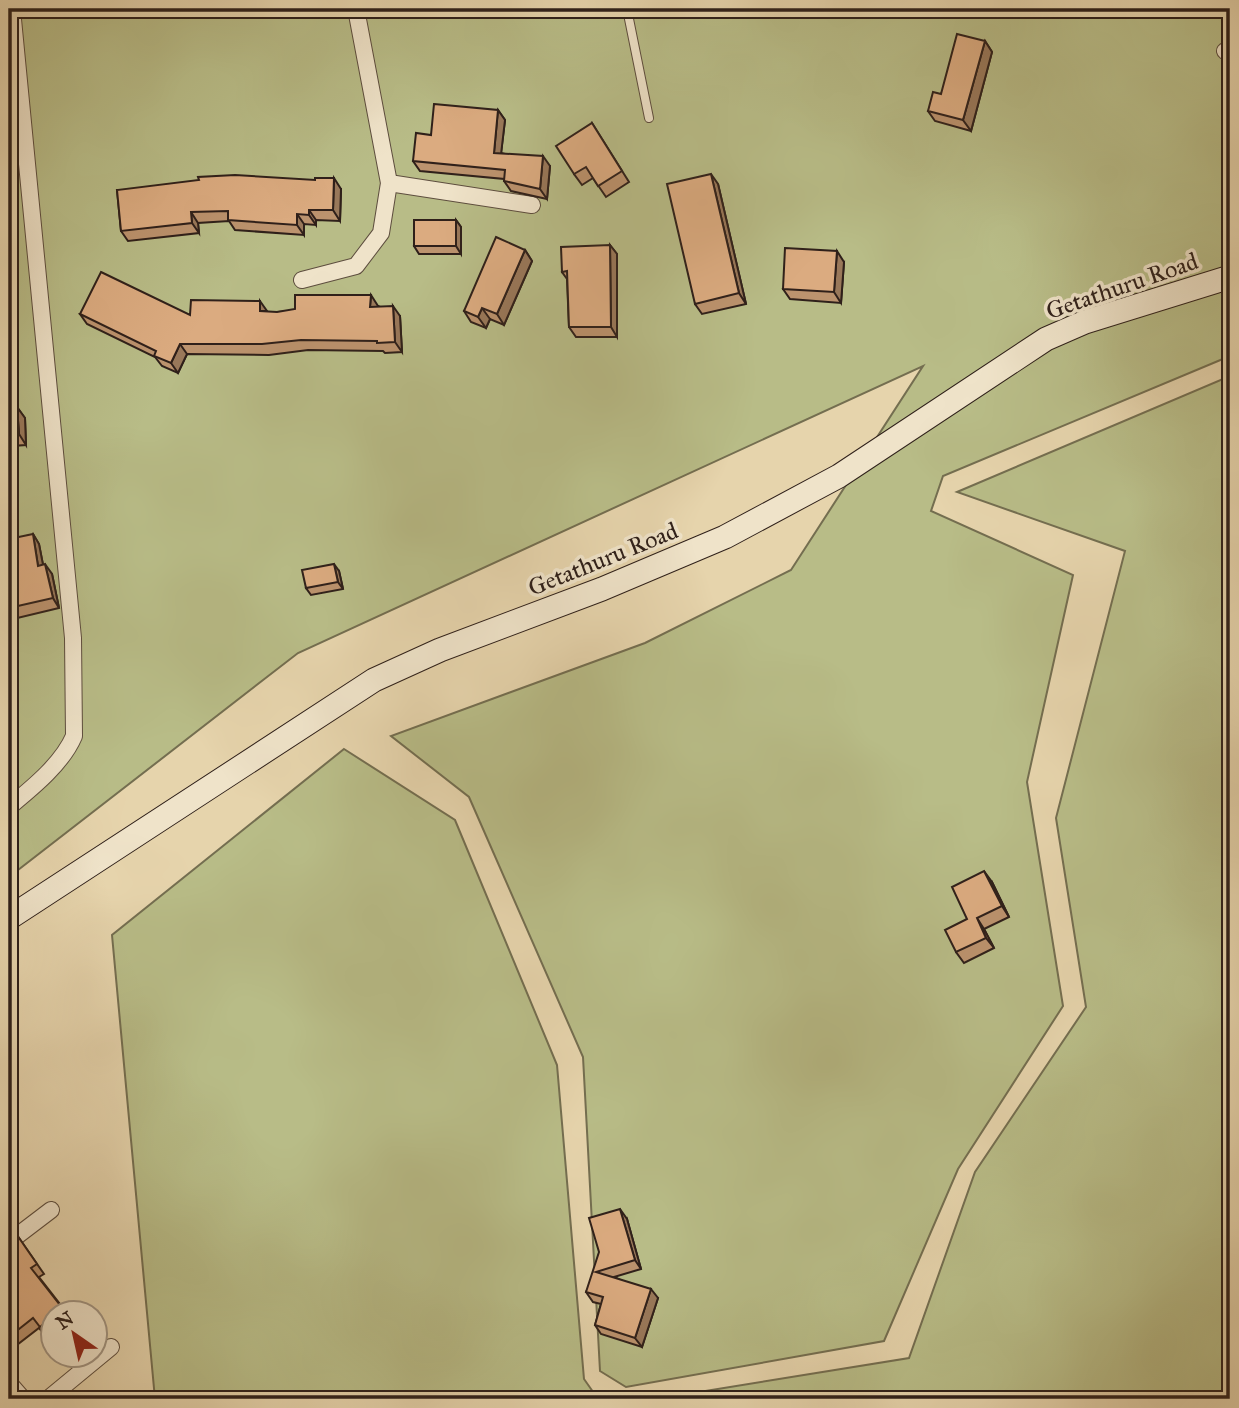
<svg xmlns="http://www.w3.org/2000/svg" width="1239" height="1408" font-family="'IM FELL Great Primer',serif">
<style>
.green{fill:#b8bc87;stroke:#746e50;stroke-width:2}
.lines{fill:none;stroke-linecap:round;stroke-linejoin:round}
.service-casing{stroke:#5d4d3e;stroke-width:10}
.minor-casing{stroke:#5d4d3e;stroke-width:18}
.secondary-casing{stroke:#2f201a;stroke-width:25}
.service{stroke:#efe3c9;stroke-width:8}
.minor{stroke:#efe3c9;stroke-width:16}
.secondary{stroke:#efe3c9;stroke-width:23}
.wall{fill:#bc936e;stroke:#2f201a;stroke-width:2}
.shaded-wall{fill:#99785a;stroke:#2f201a;stroke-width:2}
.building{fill:#dbab80;stroke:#2f201a;stroke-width:2}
.labels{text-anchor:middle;stroke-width:7;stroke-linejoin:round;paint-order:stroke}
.street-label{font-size:24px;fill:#2f201a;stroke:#efe3c9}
</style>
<rect width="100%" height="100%" fill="#e6d4ac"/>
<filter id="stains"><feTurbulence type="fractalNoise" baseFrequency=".00286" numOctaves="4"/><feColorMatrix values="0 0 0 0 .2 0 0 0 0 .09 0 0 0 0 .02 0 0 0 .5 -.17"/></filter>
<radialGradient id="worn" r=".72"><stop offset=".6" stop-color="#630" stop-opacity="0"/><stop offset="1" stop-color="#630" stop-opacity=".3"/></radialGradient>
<g class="green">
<path d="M9,9H1230V356L943,476L931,511L1073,575L1027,782L1063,1006L958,1169L884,1341L626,1387L600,1371L583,1057L469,797L391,736L645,643L791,570L923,366L298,653L9,877Z"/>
<path d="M1230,376V1399H656L909,1358L975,1172L1086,1007L1056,818L1125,551L957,492Z"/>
<path d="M344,749L455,820L557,1065L584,1379L598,1399H155L112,935Z"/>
</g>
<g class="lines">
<defs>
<path id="service" d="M627,9L649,118"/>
<g id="minor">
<path d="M1225,51L1230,50"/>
<path d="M389,183L532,205"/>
<path d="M302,280L356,266L381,233L389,183L356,9"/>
<path d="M9,807C32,788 62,764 74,736L73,638L12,9"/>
<path d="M9,1242L51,1210"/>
<path d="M9,1383L23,1399"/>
<path d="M48,1399L111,1347"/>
</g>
<path id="secondary" d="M9,918L374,680L440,650L602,589L725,537L839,476L1046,339L1085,322L1230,277"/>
</defs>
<use href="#service" class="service-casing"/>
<use href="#minor" class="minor-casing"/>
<use href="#secondary" class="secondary-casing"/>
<use href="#service" class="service"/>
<use href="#minor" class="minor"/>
<use href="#secondary" class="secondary"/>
</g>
<g class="wall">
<path d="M985,41L992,52L971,131L935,121L928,111Z"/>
<path d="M498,110L505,120L501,153L550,166L547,199L511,191L504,181V179L420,171L413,161L431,135Z"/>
<path d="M592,123L629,182L606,197L593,178L582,185L574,174Z"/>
<path d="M9,134L14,141L16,189L9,190Z"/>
<path d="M718,184L746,304L702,314L695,304Z"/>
<path d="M341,189L340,221L316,220V225L304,224V235L235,230L229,221L198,223L199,233L128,241L121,231L117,190Z"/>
<path d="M456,220L461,227V254H419L414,246Z"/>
<path d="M610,245L617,254V337H576L569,327L567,279L562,272Z"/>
<path d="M525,250L532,261L504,325L490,319L486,328L471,322L464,311Z"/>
<path d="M844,262L841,303L790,299L783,289Z"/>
<path d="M378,306L400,316L402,352L385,353L383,351L308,350L269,355L187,354L178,373L162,366L155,357L87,324L80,314L190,315L277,312Z"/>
<path d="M9,398L10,401L11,408L17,407L25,418L26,445L12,446L13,452H9Z"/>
<path d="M33,534L39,544L43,565L52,574L59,608L9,620V572L13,571Z"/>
<path d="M339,571L343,589L311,595L306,588Z"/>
<path d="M992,882L1009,917L984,929L994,948L964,963L956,952L967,919Z"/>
<path d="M627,1219L641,1269L614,1277L658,1298L642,1347L601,1334L595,1325L601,1304L593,1302L586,1292Z"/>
<path d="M17,1235L44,1274L39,1277L67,1313H52V1332L46,1337L39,1328L13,1348L9,1342V1292L12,1290Z"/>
</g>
<g class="shaded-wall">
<path d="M985,41L992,52L971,131L963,120Z"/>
<path d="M498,110L505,120L500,163L494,153Z"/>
<path d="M9,134L14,141L16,189L9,180Z"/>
<path d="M543,156L550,166L547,199L540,189Z"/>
<path d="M711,174L718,184L746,304L739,293Z"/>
<path d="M334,178L341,189L340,221L333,210Z"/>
<path d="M309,210L316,220V225L309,215Z"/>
<path d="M191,212L198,223L199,233L192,223Z"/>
<path d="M297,214L304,224V235L297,225Z"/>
<path d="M456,220L461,227V254L456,246Z"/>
<path d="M610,245L617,254V337L611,327Z"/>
<path d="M525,250L532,261L504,325L497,314Z"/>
<path d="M837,251L844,262L841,303L834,292Z"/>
<path d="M371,295L378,306V317L370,307Z"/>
<path d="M260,301L267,311H260Z"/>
<path d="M393,306L400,316L402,352L395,342Z"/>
<path d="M482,308L490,319L486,328L478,317Z"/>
<path d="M180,344L187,354L178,373L171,363Z"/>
<path d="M17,407L25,418L26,445L19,434Z"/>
<path d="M9,441L12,446L13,452L9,446Z"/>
<path d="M33,534L39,544L45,575L38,566Z"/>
<path d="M45,564L52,574L59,608L53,598Z"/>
<path d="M334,564L339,571L343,589L338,582Z"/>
<path d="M984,871L992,882L1009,917L1002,906Z"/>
<path d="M977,918L984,929L994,948L986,938Z"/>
<path d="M620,1209L627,1219L641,1269L635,1260Z"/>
<path d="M651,1289L658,1298L642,1347L635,1338Z"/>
</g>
<g class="building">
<path d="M957,34L985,41L963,120L928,111L933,92L941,94Z"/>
<path d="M434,104L498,110L494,153L543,156L540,189L504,181L505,170L413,161L416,133L431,135Z"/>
<path d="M592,123L622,171L598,186L586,167L574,174L556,146Z"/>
<path d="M711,174L739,293L695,304L667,184Z"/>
<path d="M235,175L315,180V178H334L333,210H309V215L297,214V225L228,220V211L191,212L192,223L121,231L117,190L199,180L198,177Z"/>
<rect x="414" y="220" width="42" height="26"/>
<path d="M496,237L525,250L497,314L482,308L478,317L464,311Z"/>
<path d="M610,245L611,327H569L567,271L562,272L561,247Z"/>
<path d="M785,248L837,251L834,292L783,289Z"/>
<path d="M101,272L190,315L191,300L260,301V311L277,312L295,309V295H371L370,307L393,306L395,342L377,343V341L301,340L262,344H180L171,363L154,356L156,351L80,314Z"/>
<path d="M17,407L19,434L9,435V408Z"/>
<path d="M33,534L38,566L45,564L53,598L9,608V572L13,571L9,548V539Z"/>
<path d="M334,564L338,582L306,588L302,570Z"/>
<path d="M984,871L1002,906L977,918L986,938L956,952L945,930L967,919L952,887Z"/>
<path d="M620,1209L635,1260L596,1272L651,1289L635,1338L595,1325L603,1297L586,1292L599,1252L589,1218Z"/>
<path d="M17,1235L37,1264L31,1268L63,1309L58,1313H52V1317L40,1327L33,1318L9,1337V1292L12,1290L9,1285V1241Z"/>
</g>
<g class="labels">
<g class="street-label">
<text transform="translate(1122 286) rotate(-19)" y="8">Getathuru Road</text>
<text transform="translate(603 559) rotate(-22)" y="8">Getathuru Road</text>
</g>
</g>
<rect width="1239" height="1408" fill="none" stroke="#e6d4ac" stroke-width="35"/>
<rect x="10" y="10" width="1218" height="1387" fill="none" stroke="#2f201a" stroke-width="3.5"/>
<rect x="18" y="18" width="1204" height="1373" fill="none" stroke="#2f201a" stroke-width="2"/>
<g transform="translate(74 1334) rotate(326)"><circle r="33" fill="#efe3c9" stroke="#a29583" stroke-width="2"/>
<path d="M0-5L12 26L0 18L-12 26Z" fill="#8f2418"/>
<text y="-10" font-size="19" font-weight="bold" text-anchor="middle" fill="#2f201a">N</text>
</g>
<rect width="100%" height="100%" filter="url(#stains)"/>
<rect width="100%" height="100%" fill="url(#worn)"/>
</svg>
